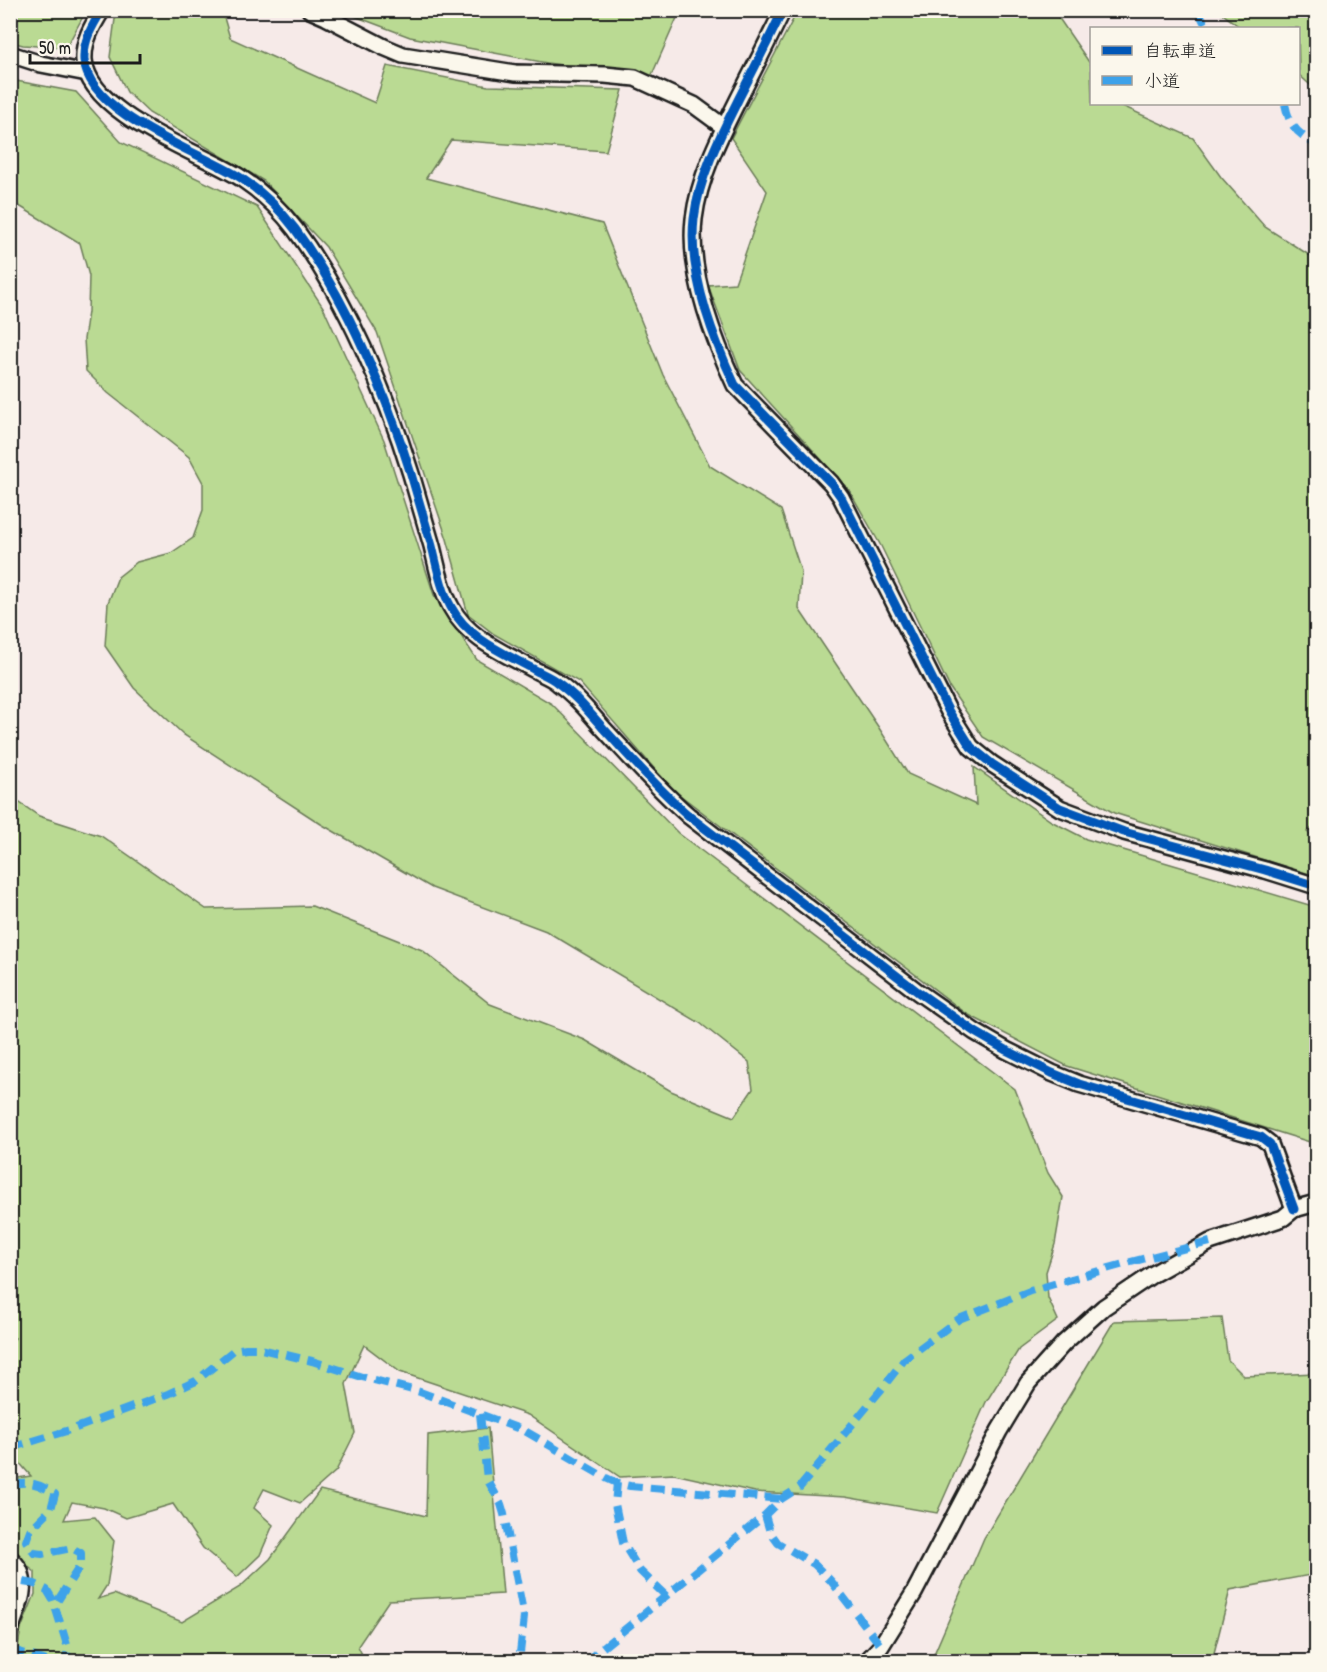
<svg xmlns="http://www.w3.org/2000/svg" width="1327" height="1672" font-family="'Patrick Hand','Klee One',sans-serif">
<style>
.green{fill:#bada93;stroke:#6b7b58;stroke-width:1.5}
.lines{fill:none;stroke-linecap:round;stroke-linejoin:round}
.minor-casing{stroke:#1c1c1c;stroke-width:20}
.minor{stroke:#fbf7ec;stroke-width:15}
.quiet{stroke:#3da2ea;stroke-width:8;stroke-dasharray:15 8;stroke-linecap:butt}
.cycleway-casing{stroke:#fbf7ec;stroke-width:13}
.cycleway{stroke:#0057b8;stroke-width:9}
</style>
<rect width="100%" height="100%" fill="#f6eae8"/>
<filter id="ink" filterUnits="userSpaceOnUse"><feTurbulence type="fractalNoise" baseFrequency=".0167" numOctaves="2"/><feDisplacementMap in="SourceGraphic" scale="12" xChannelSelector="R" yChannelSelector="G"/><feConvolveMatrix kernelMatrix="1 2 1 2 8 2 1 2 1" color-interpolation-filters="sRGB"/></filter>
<g filter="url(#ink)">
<g class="green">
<path d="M798,10L1054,11L1091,65L1092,104H1118L1193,138L1221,177L1265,227L1309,255L1316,257V825L1307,832L1316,838V876L1114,813L983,737L950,688L881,546L849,490L740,370L708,285L735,283L767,191L731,138Z"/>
<path d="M10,11L11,10L86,11L66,48L23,45L11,42Z"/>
<path d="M119,11H222L230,38L375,103L387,66L488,86L623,90L606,151L451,140L426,178L602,224L663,375L710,466L781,510L801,571L799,609L879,728L908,774L976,805L974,767L1051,821L1086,839L1316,907V1144L1067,1066L967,1014L672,789L579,682L494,634L468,614L447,539L377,332L326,247L264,181L149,113L127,92L110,57L115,19Z"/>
<path d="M341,11H680L651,77L547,63L410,37Z"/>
<path d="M1219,11H1316V90L1299,75L1298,28H1241Z"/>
<path d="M11,80L76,92L121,142L257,207L323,307L384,440L434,595L477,660L552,704L678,833L1015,1089L1048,1173L1063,1197L1055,1244L1046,1272L1048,1298L1058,1320L1019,1349L986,1402L937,1513L845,1497L755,1492L674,1474L620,1477L528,1415L400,1372L364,1345L346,1384L355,1433L336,1471L300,1503L264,1489L254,1508L273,1525L260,1555L237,1577L203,1548L173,1504L126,1518L104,1508L72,1502L64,1520L95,1517L114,1541L107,1585L98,1599L114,1594L182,1622L240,1587L270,1559L320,1490L426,1516L428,1435L488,1428L503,1594L389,1600L358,1646L365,1661H15L21,1629L35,1594V1572L22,1562L11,1543V1479L31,1476L10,1452V1345L15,1338L10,1337L11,797L39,816L101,836L206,909L312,906L422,950L490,1004L585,1040L671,1091L734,1117L753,1089L749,1062L700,1023L546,931L432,888L321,824L184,735L134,688L105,646L108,603L118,577L137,562L171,553L193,538L203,510V483L189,457L108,393L86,371L84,339L88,312L89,276L80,243L11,201Z"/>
<path d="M1222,1318L1228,1360L1244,1376L1316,1373V1574L1230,1590L1212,1661H931L984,1538L1114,1321Z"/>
</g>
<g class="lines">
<defs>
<g id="minor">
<path d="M102,10C92,26 83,41 84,60C89,115 200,152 241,178C262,192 280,209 295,229C346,298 386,393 411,474C418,498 425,522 432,546C437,566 441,589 451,607C468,639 504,653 535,670C542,674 551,677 558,683C575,695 589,712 603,728C631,758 658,789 689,816L918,992L975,1032L1006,1050L1052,1073L1079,1084L1261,1137L1270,1144L1294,1209"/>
<path d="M310,10L326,17L384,47L403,55L515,73L605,75L635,78L694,105L724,127"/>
<path d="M783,10C769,39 755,67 740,96C721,134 699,176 694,219C688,272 713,338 735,385L831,483L841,497L949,712L971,747L992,764L1060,808L1124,832L1265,870L1316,886"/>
<path d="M10,54L41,64L87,73"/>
<path d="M10,1558C13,1561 17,1565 19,1569C29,1588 16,1612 10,1630"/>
<path d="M866,1662L881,1646L914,1593L999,1431L1028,1383L1064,1343L1104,1307L1153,1274L1210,1242L1283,1218L1294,1209L1316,1203"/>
</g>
</defs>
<use href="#minor" class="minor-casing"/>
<use href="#minor" class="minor"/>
<g class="quiet">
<path d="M1198,10L1207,28"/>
<path d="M1285,104C1290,128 1297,132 1316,145"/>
<path d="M480,1414L487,1479L501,1504L504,1514L524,1617L519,1662"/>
<path d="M10,1448L73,1429L168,1394L196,1381L234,1350L246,1348H257L312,1361L362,1377L420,1392L525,1431L606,1478L617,1483L630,1486L781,1499"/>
<path d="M617,1483L615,1504L623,1543L640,1571L666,1596"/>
<path d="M10,1485C28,1480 40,1484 55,1494L51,1509L30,1530L26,1541L34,1553L42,1554L72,1548L81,1553V1564L55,1605"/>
<path d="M765,1515L770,1532L778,1543L814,1564L831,1581L881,1646"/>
<path d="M23,1582L35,1584L47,1590L53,1600L68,1648L66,1662"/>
<path d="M10,1649L50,1662"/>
<path d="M585,1662L765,1515L781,1499L800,1487L880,1391L904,1360L959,1319L1030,1291L1127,1263L1210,1242"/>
</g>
<defs>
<g id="cycleway">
<path d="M102,10C92,26 83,41 84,60C89,115 200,152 241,178C262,192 280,209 295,229C346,298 386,393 411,474C418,498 425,522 432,546C437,566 441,589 451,607C468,639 504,653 535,670C542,674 551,677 558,683C575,695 589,712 603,728C631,758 658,789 689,816L918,992L975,1032L1006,1050L1052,1073L1079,1084L1261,1137L1270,1144L1294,1209"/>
<path d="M783,10C769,39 755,67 740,96C721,134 699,176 694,219C688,272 713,338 735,385L831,483L841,497L949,712L971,747L992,764L1060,808L1124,832L1265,870L1316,886"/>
</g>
</defs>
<use href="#cycleway" class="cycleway-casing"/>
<use href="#cycleway" class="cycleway"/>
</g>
</g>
<rect width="1327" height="1672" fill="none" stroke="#fbf7ec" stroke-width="36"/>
<rect x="18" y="18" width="1291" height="1636" fill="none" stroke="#1c1c1c" stroke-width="2" filter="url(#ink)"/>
<rect x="1090" y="27" width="210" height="78" fill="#fbf7ec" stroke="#a29f99" stroke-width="1.5"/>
<rect x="1102" y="46" width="30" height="9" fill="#0057b8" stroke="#a29f99" stroke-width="1.5"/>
<text x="1144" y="57" font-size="18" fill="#1c1c1c">自転車道</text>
<rect x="1102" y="76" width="30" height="9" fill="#3da2ea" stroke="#a29f99" stroke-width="1.5"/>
<text x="1144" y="87" font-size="18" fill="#1c1c1c">小道</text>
<path d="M30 54v9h110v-9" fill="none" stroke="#1c1c1c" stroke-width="3"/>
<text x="39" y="54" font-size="18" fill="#1c1c1c" stroke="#fbf7ec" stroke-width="4.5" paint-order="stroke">50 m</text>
</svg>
